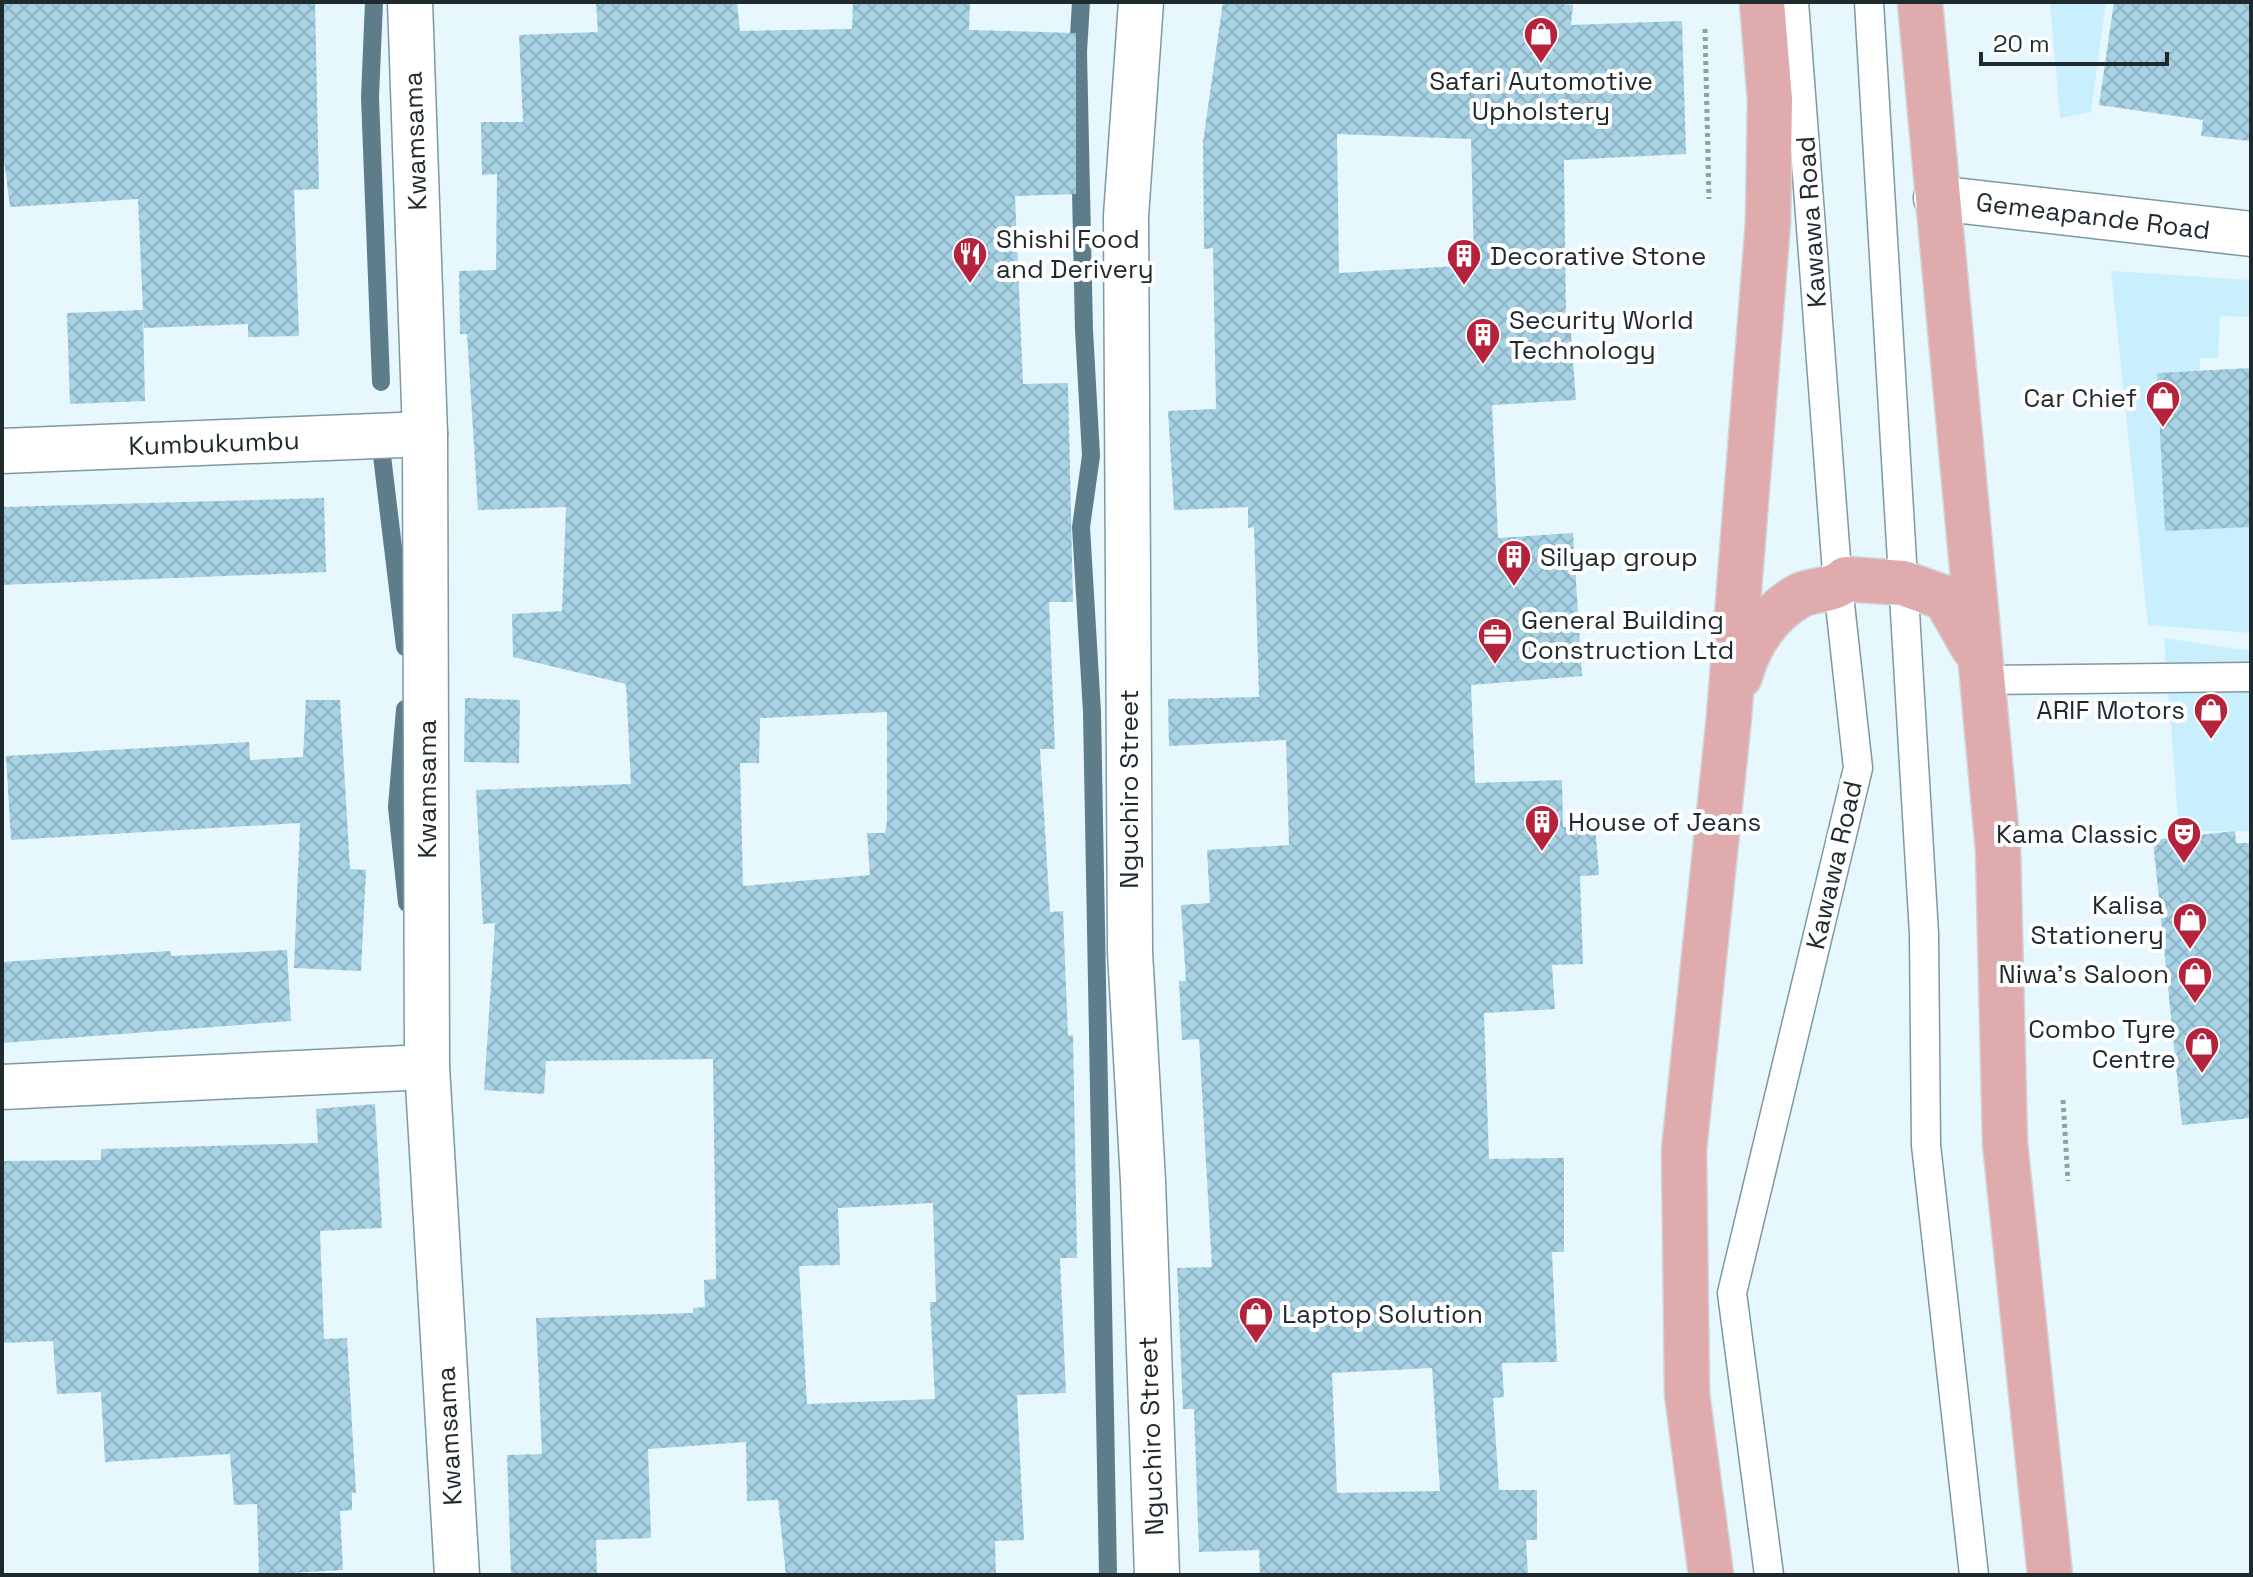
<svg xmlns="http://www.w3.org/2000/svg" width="2253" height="1577" font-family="'Space Grotesk',sans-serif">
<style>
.built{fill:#c9eefe}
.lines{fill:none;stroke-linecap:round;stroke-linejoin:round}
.stream{stroke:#5d7d8b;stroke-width:18}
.building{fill:url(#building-cross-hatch);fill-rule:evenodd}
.lane-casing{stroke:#7e98a4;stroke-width:31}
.street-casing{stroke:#7e98a4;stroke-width:47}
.primary-casing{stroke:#d2d4d5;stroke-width:47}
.path{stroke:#91a0a6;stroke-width:5;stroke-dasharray:4 4;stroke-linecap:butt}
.lane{stroke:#fff;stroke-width:28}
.street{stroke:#fff;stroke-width:44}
.primary{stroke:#e0abad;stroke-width:44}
.labels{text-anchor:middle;stroke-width:8;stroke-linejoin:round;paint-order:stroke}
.poi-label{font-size:26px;fill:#1f2a2f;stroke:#fff;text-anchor:start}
.street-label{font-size:26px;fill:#1f2a2f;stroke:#fff}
</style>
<defs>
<pattern id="building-cross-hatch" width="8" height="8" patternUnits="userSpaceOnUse" patternTransform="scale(2)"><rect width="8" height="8" fill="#a7d2e4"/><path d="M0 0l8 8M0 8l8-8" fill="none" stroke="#8fb4c4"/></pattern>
</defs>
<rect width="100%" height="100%" fill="#e6f7fe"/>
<g class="built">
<path d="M2050,2H2106L2091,112L2060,118Z"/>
<path d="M2111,271L2251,280V317L2220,316L2218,358H2200L2195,500L2251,503V633L2148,625Z"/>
<path d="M2164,638L2251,651V831H2179Z"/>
</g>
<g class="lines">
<g class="stream">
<path d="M374,2L370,97L381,382"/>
<path d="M1081,2L1078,52L1084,330L1091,456L1081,527L1092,712L1108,1575"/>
<path d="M382,456L405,647"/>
<path d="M405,709L397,807L407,903"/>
</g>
</g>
<g class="building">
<path d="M2,2H315L319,189L294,190L299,336L248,337V324L144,328L143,315L145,401L70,404L67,313L143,310L138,199L10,207L2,144Z"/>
<path d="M596,2H737L740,31L852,29L853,2H970L969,30L1076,33V194L1015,196L1023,384L1068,383L1073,602H1049L1055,749H1040L1050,912L1063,911L1068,1036L1073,1035L1077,1258H1060L1066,1393L1017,1395L1024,1540L995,1541L996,1575H786L778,1500L747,1501L746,1442L648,1449L651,1538L596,1540L597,1575H511L507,1455L542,1454L536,1318L693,1313V1308L705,1307L704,1280L716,1279L713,1059L546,1061L544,1094L484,1090L495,923L483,924L476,790L631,784L626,684L513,657L512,614L562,611L566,507L478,510L467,334H460L459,271L496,270L497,174L482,175L481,122H523L519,35L598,32ZM887,712V821L885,833H867L870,875L743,886L740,763H759L760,718ZM933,1203L936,1302H930L935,1399L807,1404L799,1266L840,1265L838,1208Z"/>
<path d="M1223,2H1542L1573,5L1571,25L1682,21L1686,154L1564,160L1566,321H1570L1576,400L1492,405L1498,538L1573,533L1582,676L1471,685L1475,783L1562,780L1563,827L1595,825L1599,875L1580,876L1583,964L1552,965L1555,1009L1484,1013L1489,1159L1564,1158V1252H1552L1557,1362L1502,1363L1504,1397L1493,1398L1499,1490H1537V1540H1526L1528,1575H1260L1259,1550L1199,1552L1194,1409H1183L1177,1268L1212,1267L1199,1039L1182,1040L1179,981H1186L1181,905L1210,903L1207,850L1289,845L1286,740L1169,746L1168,699L1259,697L1254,527L1248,528V507L1174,510L1168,411L1216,409L1213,248L1204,249L1203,142ZM1337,134L1471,139L1474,265L1339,273ZM1432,1368L1440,1491L1337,1493L1332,1373Z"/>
<path d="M2114,2H2251V141L2201,136L2203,120L2099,105Z"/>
<path d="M2251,368V527L2165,531L2157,373Z"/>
<path d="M324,498L326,572L2,585V507Z"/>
<path d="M465,698L520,700L519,763L464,762Z"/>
<path d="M306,700H340L350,869L366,870L361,971L294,968L300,823L11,840L6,756L249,742L250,760L303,757Z"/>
<path d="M2235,831L2236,843H2251V1118L2182,1125L2153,840Z"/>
<path d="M287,950L291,1021L2,1043V962L170,951L171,956Z"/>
<path d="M375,1104L382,1228L320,1231L324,1339L347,1338L356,1493H352V1510L340,1511L343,1570L259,1575L257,1504L234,1505L230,1454L105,1462L101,1392L57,1394L53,1341L2,1343V1161L101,1160V1149L318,1143L316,1109Z"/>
</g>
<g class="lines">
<defs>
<g id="lane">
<path d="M1869,2L1924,934L1926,1145L1974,1575"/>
<path d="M1983,680L2251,677"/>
<path d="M1769,1575L1732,1293L1858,768L1838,586L1794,2"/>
</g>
<g id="street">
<path d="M410,2L425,434L427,1067L457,1575"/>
<path d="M1141,2L1126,216L1130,952L1143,1181L1157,1575"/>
<path d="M1936,198L2251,234"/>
<path d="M2,451L425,434"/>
<path d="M2,1087L427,1067"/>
</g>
<g id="primary">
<path d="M1920,2L1998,850L2005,1143L2050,1575"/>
<path d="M1740,676C1749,643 1769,613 1799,596C1815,588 1833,592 1846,579L1903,583L1945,598L1973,647"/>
<path d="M1711,1575L1687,1394L1684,1150L1729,717L1768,222L1770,100L1762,2"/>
</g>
</defs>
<use href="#lane" class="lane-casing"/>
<use href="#street" class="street-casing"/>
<use href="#primary" class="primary-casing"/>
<g class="path">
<path d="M1705,29L1709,199"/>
<path d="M2063,1100L2068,1181"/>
</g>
<use href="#lane" class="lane"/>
<use href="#street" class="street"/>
<use href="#primary" class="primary"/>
</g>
<defs>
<symbol id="shop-pin" viewBox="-11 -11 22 30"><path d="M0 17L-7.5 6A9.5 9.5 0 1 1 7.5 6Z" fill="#b4223c" stroke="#fff"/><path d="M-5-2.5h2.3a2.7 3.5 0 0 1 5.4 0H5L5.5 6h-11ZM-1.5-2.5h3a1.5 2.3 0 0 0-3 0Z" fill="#fff"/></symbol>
<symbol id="restaurant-pin" viewBox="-11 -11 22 30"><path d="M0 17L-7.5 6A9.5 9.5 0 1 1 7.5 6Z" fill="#b4223c" stroke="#fff"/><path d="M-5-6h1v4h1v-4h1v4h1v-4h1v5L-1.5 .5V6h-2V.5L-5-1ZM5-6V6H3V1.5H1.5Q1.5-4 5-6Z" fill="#fff"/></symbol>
<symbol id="building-pin" viewBox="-11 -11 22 30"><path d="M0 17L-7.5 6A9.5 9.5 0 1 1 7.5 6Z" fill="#b4223c" stroke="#fff"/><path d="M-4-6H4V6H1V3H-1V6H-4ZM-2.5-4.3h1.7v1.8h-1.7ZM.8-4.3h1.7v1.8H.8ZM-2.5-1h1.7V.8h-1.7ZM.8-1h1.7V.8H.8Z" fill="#fff"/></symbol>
<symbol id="office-pin" viewBox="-11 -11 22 30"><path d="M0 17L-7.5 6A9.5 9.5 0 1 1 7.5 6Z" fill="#b4223c" stroke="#fff"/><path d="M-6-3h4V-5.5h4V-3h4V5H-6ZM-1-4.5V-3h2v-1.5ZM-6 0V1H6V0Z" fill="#fff"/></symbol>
<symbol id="theatre-pin" viewBox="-11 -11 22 30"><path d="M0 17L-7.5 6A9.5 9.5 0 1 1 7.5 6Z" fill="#b4223c" stroke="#fff"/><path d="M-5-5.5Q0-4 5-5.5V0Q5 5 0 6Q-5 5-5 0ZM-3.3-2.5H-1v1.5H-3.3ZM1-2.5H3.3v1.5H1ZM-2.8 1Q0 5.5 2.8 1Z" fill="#fff"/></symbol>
</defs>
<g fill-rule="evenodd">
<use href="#shop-pin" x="1521" y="14" width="40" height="54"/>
<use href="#restaurant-pin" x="950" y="234" width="40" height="54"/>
<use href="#building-pin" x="1444" y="236" width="40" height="54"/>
<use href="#building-pin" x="1463" y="315" width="40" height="54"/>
<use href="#shop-pin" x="2143" y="378" width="40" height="54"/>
<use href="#building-pin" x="1494" y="537" width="40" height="54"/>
<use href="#office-pin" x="1475" y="615" width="40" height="54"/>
<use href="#shop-pin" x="2191" y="690" width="40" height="54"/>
<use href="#building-pin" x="1522" y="802" width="40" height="54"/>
<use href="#theatre-pin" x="2164" y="814" width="40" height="54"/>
<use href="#shop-pin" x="2170" y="900" width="40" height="54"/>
<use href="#shop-pin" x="2175" y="954" width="40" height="54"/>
<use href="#shop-pin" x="2182" y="1024" width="40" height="54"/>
<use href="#shop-pin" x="1236" y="1294" width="40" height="54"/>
</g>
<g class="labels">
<g class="poi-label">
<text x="1541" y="90" text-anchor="middle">Safari Automotive<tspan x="1541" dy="30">Upholstery</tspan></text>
<text x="996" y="248">Shishi Food<tspan x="996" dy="30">and Derivery</tspan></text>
<text x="1490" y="265">Decorative Stone</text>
<text x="1509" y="329">Security World<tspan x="1509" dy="30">Technology</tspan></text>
<text x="2137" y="407" text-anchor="end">Car Chief</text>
<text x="1540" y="566">Silyap group</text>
<text x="1521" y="629">General Building<tspan x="1521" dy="30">Construction Ltd</tspan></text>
<text x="2185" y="719" text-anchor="end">ARIF Motors</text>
<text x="1568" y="831">House of Jeans</text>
<text x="2158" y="843" text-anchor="end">Kama Classic</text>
<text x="2164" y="914" text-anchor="end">Kalisa<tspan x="2164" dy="30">Stationery</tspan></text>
<text x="2169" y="983" text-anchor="end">Niwa's Saloon</text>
<text x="2176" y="1038" text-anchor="end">Combo Tyre<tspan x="2176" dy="30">Centre</tspan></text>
<text x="1282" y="1323">Laptop Solution</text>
</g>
<g class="street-label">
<text transform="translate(415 141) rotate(-92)" y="9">Kwamsama</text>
<text transform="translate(2093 216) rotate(7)" y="9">Gemeapande Road</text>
<text transform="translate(1811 222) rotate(-94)" y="9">Kawawa Road</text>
<text transform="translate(214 443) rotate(-2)" y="9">Kumbukumbu</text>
<text transform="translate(427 789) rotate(-90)" y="9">Kwamsama</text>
<text transform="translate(1129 789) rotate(-90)" y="9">Nguchiro Street</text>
<text transform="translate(1834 865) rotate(-77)" y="9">Kawawa Road</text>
<text transform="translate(449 1436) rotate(-93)" y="9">Kwamsama</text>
<text transform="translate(1151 1436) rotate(-92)" y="9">Nguchiro Street</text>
</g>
</g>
<rect width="2253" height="1577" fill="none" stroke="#1f2a2f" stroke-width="8"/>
<path d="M1981 52v12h186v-12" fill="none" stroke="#1f2a2f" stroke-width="4"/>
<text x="1993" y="52" font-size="24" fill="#1f2a2f" stroke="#ffffff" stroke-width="6" paint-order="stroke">20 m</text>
</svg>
